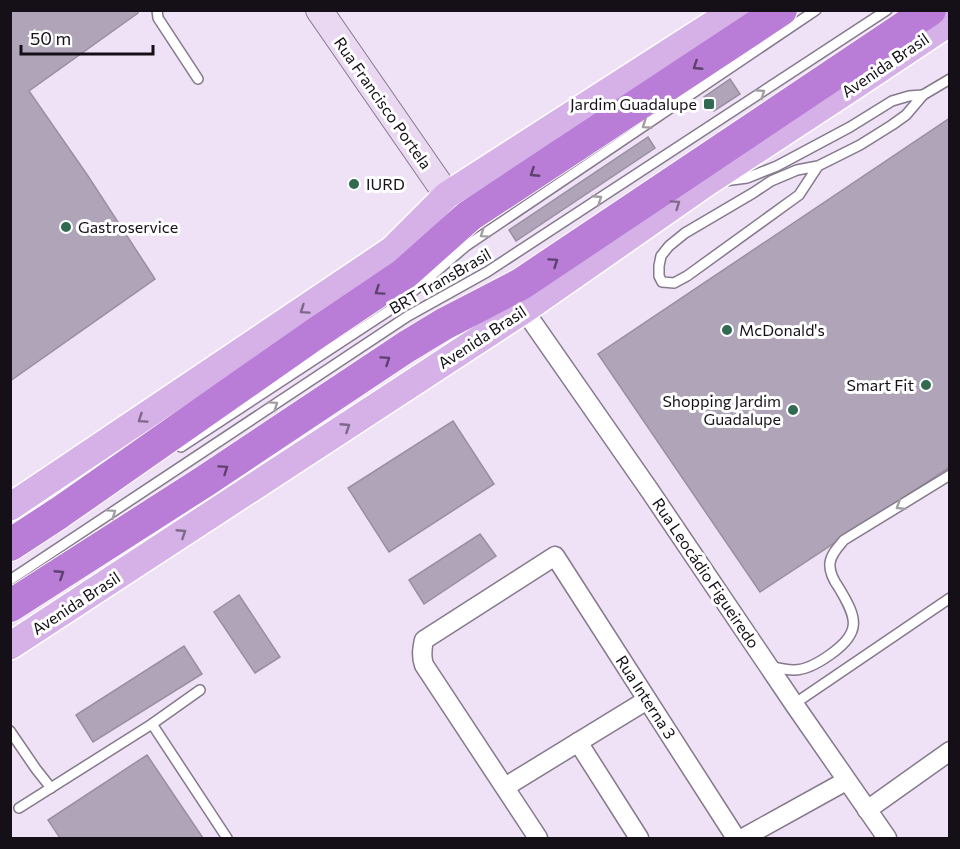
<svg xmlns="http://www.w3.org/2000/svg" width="960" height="849" font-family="Commissioner,sans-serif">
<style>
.building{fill:#b0a4b8;stroke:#9a8ea1;stroke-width:1.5}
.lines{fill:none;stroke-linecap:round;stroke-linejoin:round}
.lane-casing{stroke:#85798c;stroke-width:12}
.street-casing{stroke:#85798c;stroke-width:21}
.secondary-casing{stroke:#85798c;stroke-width:28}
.primary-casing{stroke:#fff;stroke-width:30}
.highway-casing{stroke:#fff;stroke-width:34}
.lane{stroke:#fff;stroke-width:9}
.street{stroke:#fff;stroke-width:18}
.secondary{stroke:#ead8f3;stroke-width:26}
.primary{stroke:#d5b1e8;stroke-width:27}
.highway{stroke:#b97dd8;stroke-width:32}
.oneway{stroke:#5f416e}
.oneway2{stroke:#a19fa2}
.oneway3{stroke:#7f698a}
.poi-dot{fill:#316951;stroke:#fff;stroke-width:2}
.labels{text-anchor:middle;stroke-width:6;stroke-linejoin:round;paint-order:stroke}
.street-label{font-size:16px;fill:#151017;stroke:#fff}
.poi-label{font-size:16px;fill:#151017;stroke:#fff;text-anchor:end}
</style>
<rect width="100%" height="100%" fill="#efe1f6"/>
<g class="building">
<path d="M10,10H137L138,13L29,91L88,176L155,279L10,381Z"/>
<path d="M730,79L740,94L714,111L704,97Z"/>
<path d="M950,118V467L760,592L598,354Z"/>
<path d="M648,137L655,148L516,241L509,230Z"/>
<path d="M453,421L494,484L389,552L348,488Z"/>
<path d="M480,534L496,556L424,604L409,580Z"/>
<path d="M239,595L280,657L255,673L214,612Z"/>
<path d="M184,646L202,674L93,742L76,715Z"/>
<path d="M147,755L203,838H60L48,820Z"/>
</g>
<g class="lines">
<defs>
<g id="lane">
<path d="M157,10L158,18L198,79"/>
<path d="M818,166L799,195L687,276L674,283L662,282L659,276V266L661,256L669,246L685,233L753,193L771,181L797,170L818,166L860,145L892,125L906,115L923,95L950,79"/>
<path d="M724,181L747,178L777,166L850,127L892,101L909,96L923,95"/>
<path d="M181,447L396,306L466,246L816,10"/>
<path d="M10,580L408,316L487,272L887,10"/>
<path d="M771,666C778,668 786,670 794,670C807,670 820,662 831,654C862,632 857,618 839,588C834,581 829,572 830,563C831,554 839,546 844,540L950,475"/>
<path d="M794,704L950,598"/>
<path d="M152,724L227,838"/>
<path d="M10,731L36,769L51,788"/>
<path d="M19,808L152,724L200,690"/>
</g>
<g id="street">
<path d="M524,310L650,491L794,704L887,838"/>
<path d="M578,742L639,838"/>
<path d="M505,787L647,700"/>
<path d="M867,810L950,751"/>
<path d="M538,838L424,665C421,656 422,649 424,640L555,556L736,838"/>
<path d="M743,838L846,781"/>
</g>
<path id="secondary" d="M319,10L447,195"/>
<g id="primary">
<path d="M10,507L392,250L447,195L735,10"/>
<path d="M10,646L524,310L706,183L857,84L950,22"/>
</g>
<g id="highway">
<path d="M10,545L59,513L315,334L404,274L469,216L781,10"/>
<path d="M10,606L205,481L406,347L444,324L521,284L930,10"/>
</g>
</defs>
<use href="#lane" class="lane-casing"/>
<use href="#street" class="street-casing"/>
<use href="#secondary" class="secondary-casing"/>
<use href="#primary" class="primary-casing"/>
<use href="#highway" class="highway-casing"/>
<use href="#lane" class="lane"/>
<use href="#street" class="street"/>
<use href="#secondary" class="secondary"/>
<use href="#primary" class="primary"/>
<use href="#highway" class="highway"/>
</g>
<defs><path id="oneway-chevron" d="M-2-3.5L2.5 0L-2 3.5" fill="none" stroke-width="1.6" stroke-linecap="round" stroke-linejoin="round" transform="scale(1.5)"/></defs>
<g class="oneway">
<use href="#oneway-chevron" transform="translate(697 66) rotate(147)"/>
<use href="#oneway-chevron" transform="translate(534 173) rotate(147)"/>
<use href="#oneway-chevron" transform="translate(554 262) rotate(-34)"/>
<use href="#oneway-chevron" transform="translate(379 291) rotate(146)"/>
<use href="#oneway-chevron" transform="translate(386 360) rotate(-34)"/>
<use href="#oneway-chevron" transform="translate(224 469) rotate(-34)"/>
<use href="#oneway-chevron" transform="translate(60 574) rotate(-33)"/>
</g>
<g class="oneway2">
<use href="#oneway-chevron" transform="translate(761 93) rotate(-33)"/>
<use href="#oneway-chevron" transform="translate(646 125) rotate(146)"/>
<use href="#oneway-chevron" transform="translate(598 199) rotate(-33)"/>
<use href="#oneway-chevron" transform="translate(484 234) rotate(146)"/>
<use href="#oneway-chevron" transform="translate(274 405) rotate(-34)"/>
<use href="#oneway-chevron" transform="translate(900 506) rotate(148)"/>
<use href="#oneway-chevron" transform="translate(112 513) rotate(-34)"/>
</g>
<g class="oneway3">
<use href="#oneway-chevron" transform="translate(676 204) rotate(-35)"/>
<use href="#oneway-chevron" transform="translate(304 310) rotate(146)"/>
<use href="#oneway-chevron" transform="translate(142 419) rotate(146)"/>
<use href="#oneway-chevron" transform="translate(346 427) rotate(-33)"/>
<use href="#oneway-chevron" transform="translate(182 533) rotate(-33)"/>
</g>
<g class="poi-dot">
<rect x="703" y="98" width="12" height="12" rx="3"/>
<circle cx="354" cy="184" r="6"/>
<circle cx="66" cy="227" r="6"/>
<circle cx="727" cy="330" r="6"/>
<circle cx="926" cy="385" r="6"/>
<circle cx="793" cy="410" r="6"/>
</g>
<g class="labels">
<g class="street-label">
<text transform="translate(885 65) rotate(-34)" y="6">Avenida Brasil</text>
<text transform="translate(383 103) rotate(55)" y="6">Rua Francisco Portela</text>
<text transform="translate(440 281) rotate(-30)" y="6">BRT TransBrasil</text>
<text transform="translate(482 337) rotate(-33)" y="6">Avenida Brasil</text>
<text transform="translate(706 573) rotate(56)" y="6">Rua Leocádio Figueiredo</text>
<text transform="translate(76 603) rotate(-33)" y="6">Avenida Brasil</text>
<text transform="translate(646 697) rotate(57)" y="6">Rua Interna 3</text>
</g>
<g class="poi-label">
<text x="697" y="110">Jardim Guadalupe</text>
<text x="366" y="190" text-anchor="start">IURD</text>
<text x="78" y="233" text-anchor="start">Gastroservice</text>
<text x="739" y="336" text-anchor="start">McDonald's</text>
<text x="914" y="391">Smart Fit</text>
<text x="781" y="407">Shopping Jardim<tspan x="781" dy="18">Guadalupe</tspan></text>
</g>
</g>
<rect width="960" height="849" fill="none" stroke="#151017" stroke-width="24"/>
<path d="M21 45v9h132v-9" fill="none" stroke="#151017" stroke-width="3"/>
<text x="30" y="45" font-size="18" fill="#151017" stroke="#ffffff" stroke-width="4.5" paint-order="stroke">50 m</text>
</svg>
